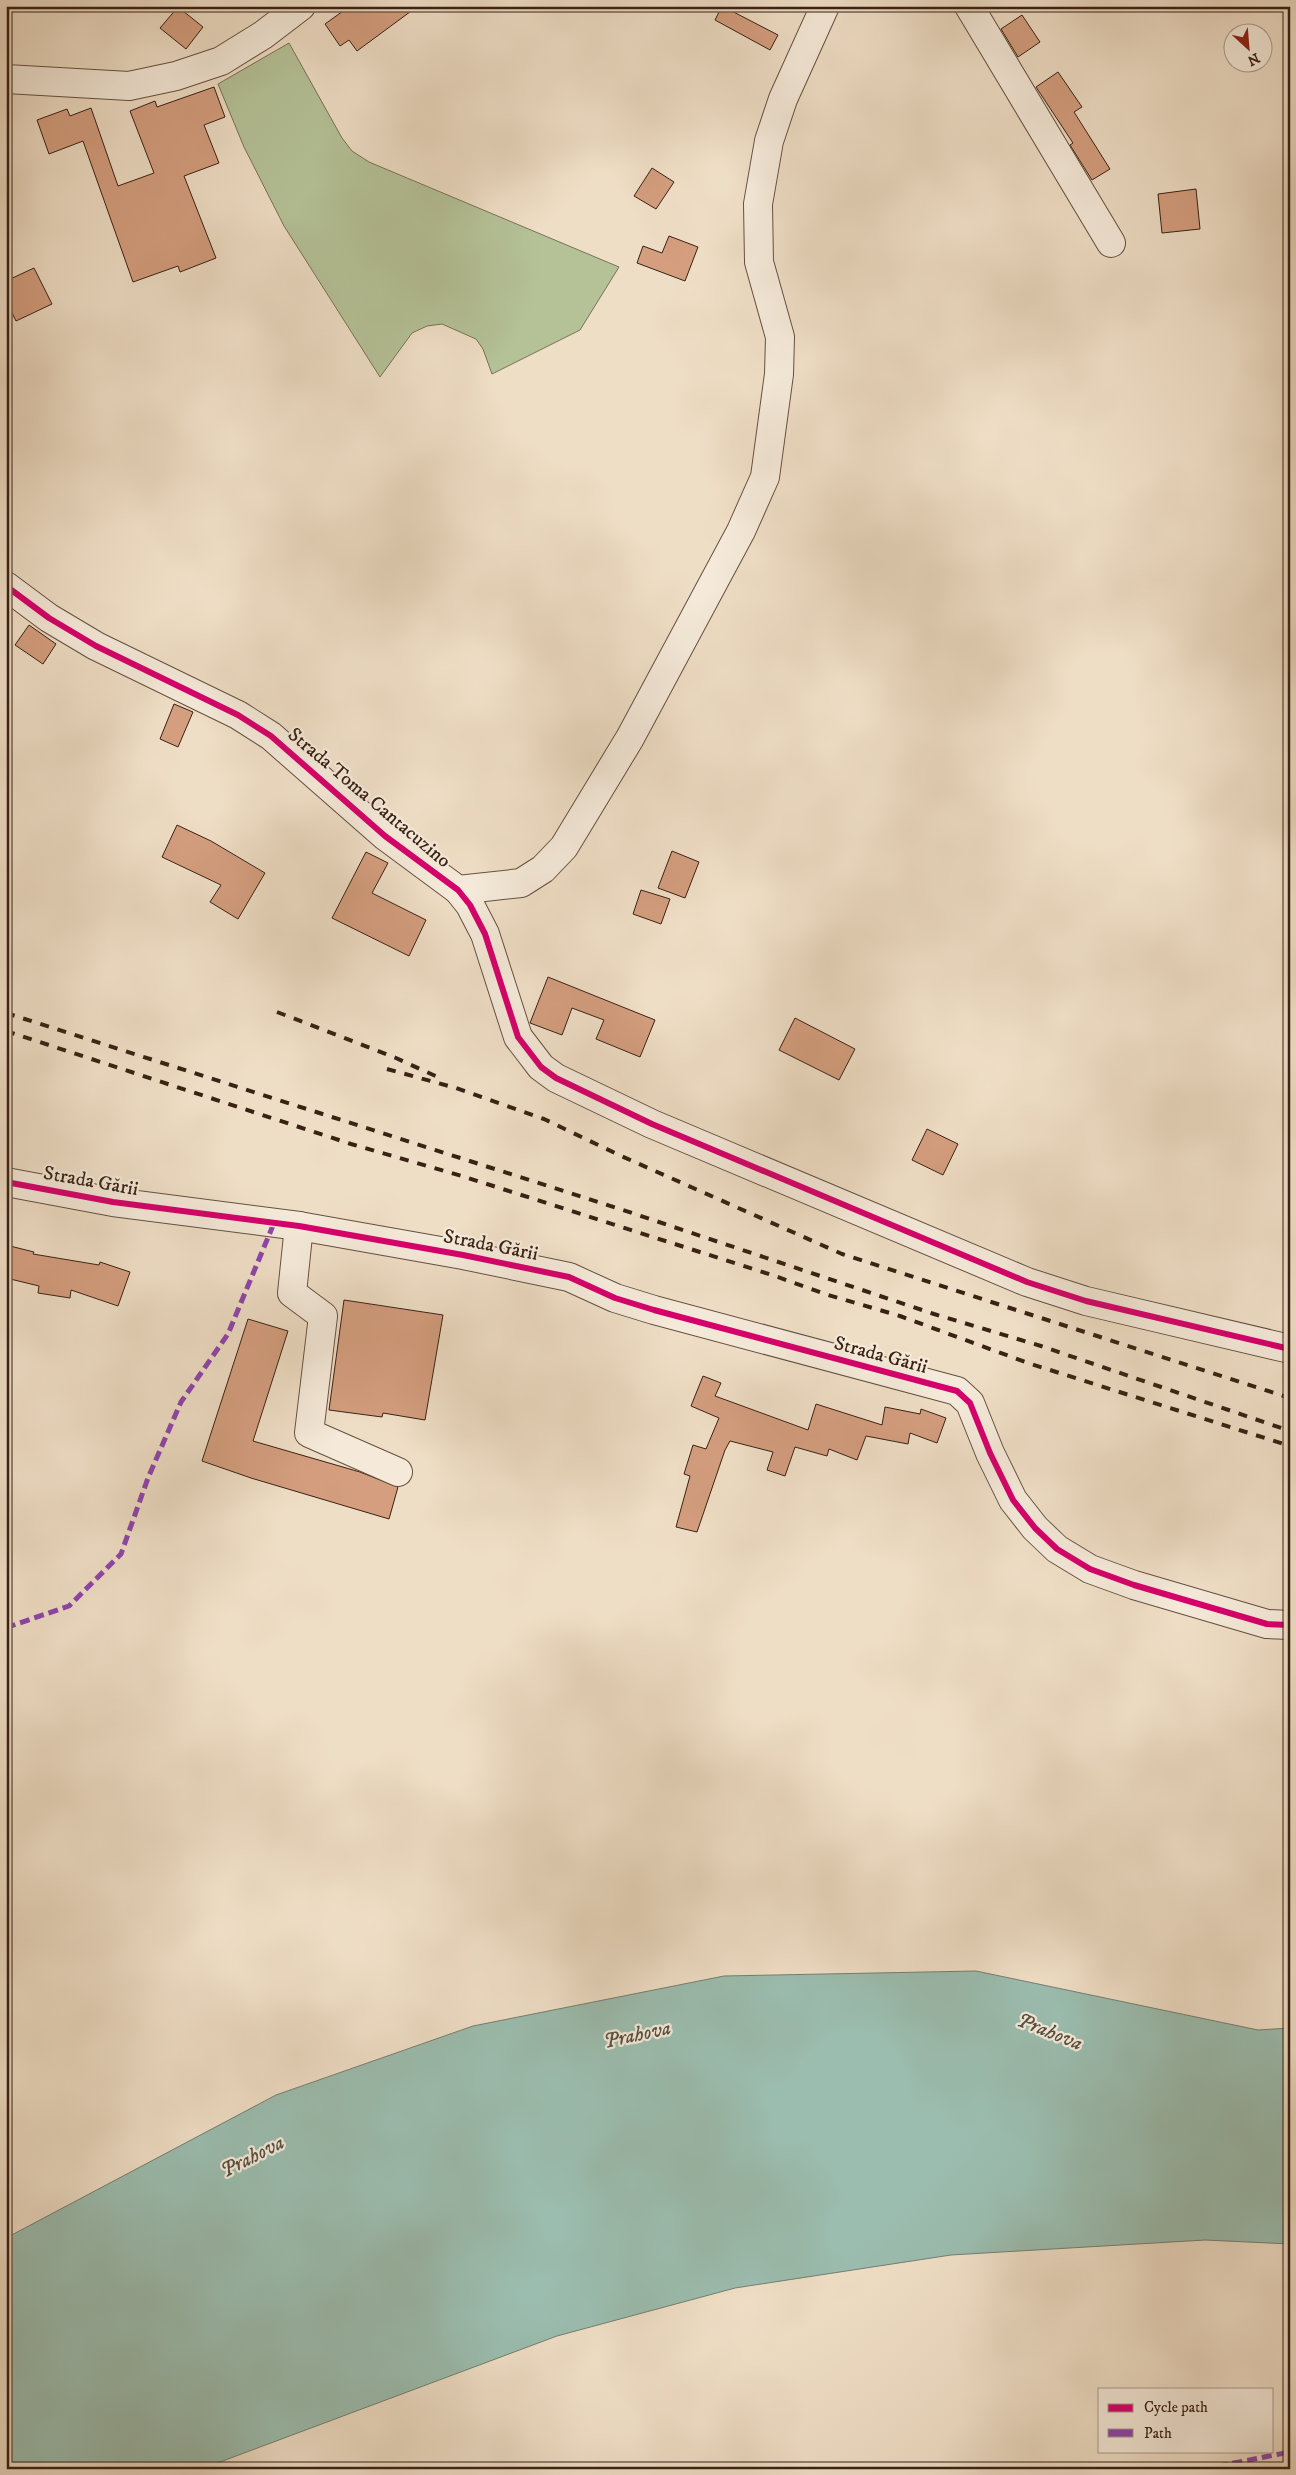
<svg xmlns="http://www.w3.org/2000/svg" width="1296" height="2475" font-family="'IM FELL DW Pica',serif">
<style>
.green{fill:#b5c298;stroke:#777256}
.water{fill:#9bbdaf;stroke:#747f71}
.building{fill:#d49e7f;stroke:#392114}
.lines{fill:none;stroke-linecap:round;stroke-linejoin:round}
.minor-casing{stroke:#665040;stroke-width:30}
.minor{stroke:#f5eada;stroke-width:28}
.rail{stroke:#392114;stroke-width:4;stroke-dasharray:9 9;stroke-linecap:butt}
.quiet{stroke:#8e44ad;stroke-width:5;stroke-dasharray:10 5;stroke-linecap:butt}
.cycleway-casing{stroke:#f5eada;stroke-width:9}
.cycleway{stroke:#d6006c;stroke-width:6}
.labels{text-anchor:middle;stroke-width:4.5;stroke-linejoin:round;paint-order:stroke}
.street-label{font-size:20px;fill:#392114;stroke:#f5eada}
.water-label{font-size:21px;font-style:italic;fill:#565042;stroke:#f5eada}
</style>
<rect width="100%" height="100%" fill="#efdec6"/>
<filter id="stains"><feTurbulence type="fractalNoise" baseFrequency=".004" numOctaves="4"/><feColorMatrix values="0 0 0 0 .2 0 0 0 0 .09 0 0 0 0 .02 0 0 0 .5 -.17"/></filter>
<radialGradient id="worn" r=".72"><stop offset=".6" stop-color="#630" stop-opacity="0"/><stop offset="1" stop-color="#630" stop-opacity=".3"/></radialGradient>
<path class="green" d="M289,43L342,138L352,151L369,162L619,267L580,330L492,374L483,349L476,339L442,324L427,326L412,333L380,377L284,226L244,147L218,84Z"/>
<path class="water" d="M976,1971L1258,2030L1290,2028V2244L1205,2240L951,2255L735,2288L557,2336L204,2468L6,2469V2238L276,2095L473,2026L724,1976Z"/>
<g class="building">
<path d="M350,6H418L357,51L349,40L340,46L325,24Z"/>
<path d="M722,6L778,35L770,50L715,20Z"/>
<path d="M178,7L203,27L186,49L160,28Z"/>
<path d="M1022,15L1040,42L1018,57L1001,29Z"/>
<path d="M1058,72L1082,107L1074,112L1110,169L1092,180L1070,145L1073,143L1036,87Z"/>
<path d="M214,87L225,117L204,125L219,163L184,176L216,258L180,272L178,266L133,282L83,141L49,154L37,120L67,109L70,116L91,108L118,186L154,173L130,111L155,101L157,107Z"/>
<path d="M652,168L674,182L656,209L634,196Z"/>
<path d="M1196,189L1200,229L1162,233L1158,194Z"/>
<path d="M669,236L698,247L685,281L637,263L643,246L662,253Z"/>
<path d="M34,268L52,304L16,321L6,301V281Z"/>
<path d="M29,625L56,644L43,664L15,645Z"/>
<path d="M174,704L193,712L178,747L160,739Z"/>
<path d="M177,825L211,841L265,873L238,919L210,902L221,885L162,857Z"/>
<path d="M672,851L699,862L685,898L658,888Z"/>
<path d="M366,852L388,863L372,893L426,920L409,956L332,918Z"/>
<path d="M641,890L670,899L661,924L633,914Z"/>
<path d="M548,977L655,1020L640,1057L596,1039L604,1020L572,1008L562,1035L530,1023Z"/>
<path d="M795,1018L855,1049L839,1080L779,1050Z"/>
<path d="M927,1129L958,1144L943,1175L912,1160Z"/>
<path d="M6,1245L34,1252L33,1254L99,1265L100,1262L130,1272L118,1306L71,1290L70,1298L38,1293L39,1286L6,1278Z"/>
<path d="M344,1300L443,1315L425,1420L383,1413L382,1417L329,1410Z"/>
<path d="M248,1319L288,1331L253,1441L360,1472L398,1487L389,1519L251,1478L202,1461Z"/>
<path d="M703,1376L721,1383L715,1396L808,1430L816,1404L882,1425L885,1407L920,1414L921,1409L946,1418L937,1443L910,1433L908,1444L866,1436L857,1460L829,1449L827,1456L795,1447L785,1476L767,1470L773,1452L730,1441L725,1450L697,1532L676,1527L690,1476L684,1474L693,1445L706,1449L719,1418L691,1406Z"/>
</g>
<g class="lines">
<defs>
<g id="minor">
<path d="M969,6L1111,243"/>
<path d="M6,79L129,86L176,76L221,61L263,35L301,6"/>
<path d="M6,586L49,618L96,646L238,715L271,736L385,836L458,890L470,905L485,934L518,1037L541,1067L556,1078L652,1124L1027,1282L1086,1301L1290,1349"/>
<path d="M458,890L521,883L543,869L564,847L630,738L741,531L765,477L779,374L780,337L759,262L758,204L769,141L783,99L825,6"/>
<path d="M6,1182L113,1202L299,1226L463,1255L569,1277L615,1298L654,1310L957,1391L970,1403L990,1453L1013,1500L1035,1528L1057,1549L1090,1569L1134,1585L1267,1624L1290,1625"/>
<path d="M299,1226L292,1293L323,1316L309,1433L398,1472"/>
</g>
</defs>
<use href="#minor" class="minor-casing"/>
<use href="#minor" class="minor"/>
<g class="rail">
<path d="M277,1012L396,1058L442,1079"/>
<path d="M6,1013L617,1208L934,1314L1041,1346L1290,1431"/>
<path d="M6,1031L351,1144L465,1177L775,1276L825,1294L900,1316L1028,1363L1290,1446"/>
<path d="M387,1069L456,1088L544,1119L619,1155L842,1254L1290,1398"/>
</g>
<g class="quiet">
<path d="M6,1624L11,1626L69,1606L121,1554L148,1478L181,1402L228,1334L274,1223"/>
<path d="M1203,2469L1290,2452"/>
</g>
<defs>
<g id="cycleway">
<path d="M6,586L49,618L96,646L238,715L271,736L385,836L458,890L470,905L485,934L518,1037L541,1067L556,1078L652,1124L1027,1282L1086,1301L1290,1349"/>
<path d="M6,1182L113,1202L299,1226L463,1255L569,1277L615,1298L654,1310L957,1391L970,1403L990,1453L1013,1500L1035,1528L1057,1549L1090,1569L1134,1585L1267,1624L1290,1625"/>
</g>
</defs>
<use href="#cycleway" class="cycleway-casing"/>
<use href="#cycleway" class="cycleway"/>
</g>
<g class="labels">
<g class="street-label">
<text transform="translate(370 797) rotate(40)" y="7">Strada Toma Cantacuzino</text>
<text transform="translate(91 1180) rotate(10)" y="7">Strada Gării</text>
<text transform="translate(491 1244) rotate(11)" y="7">Strada Gării</text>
<text transform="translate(881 1354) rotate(15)" y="7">Strada Gării</text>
</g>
<g class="water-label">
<text transform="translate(1050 2031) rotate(22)" y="7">Prahova</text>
<text transform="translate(637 2034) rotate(-12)" y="7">Prahova</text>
<text transform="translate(252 2156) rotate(-27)" y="7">Prahova</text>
</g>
</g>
<rect width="1296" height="2475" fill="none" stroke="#efdec6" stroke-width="25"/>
<rect x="8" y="8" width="1281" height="2460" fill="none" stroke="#392114" stroke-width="2.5"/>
<rect x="12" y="12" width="1271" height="2450" fill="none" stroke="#392114"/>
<rect x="1098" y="2388" width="175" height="65" fill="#f5eada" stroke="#aa9a8b"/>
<rect x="1108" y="2404" width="25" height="8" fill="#d6006c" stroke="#aa9a8b"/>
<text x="1144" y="2412" font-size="15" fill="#392114">Cycle path</text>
<rect x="1108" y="2429" width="25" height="8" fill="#8e44ad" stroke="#aa9a8b"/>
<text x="1144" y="2438" font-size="15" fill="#392114">Path</text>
<g transform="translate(1248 48) rotate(154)"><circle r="24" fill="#f5eada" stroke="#aa9a8b"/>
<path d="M0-4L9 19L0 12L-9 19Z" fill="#8f2418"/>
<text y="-8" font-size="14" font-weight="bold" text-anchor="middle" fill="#392114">N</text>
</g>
<rect width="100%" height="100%" filter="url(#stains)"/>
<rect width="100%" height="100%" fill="url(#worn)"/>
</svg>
